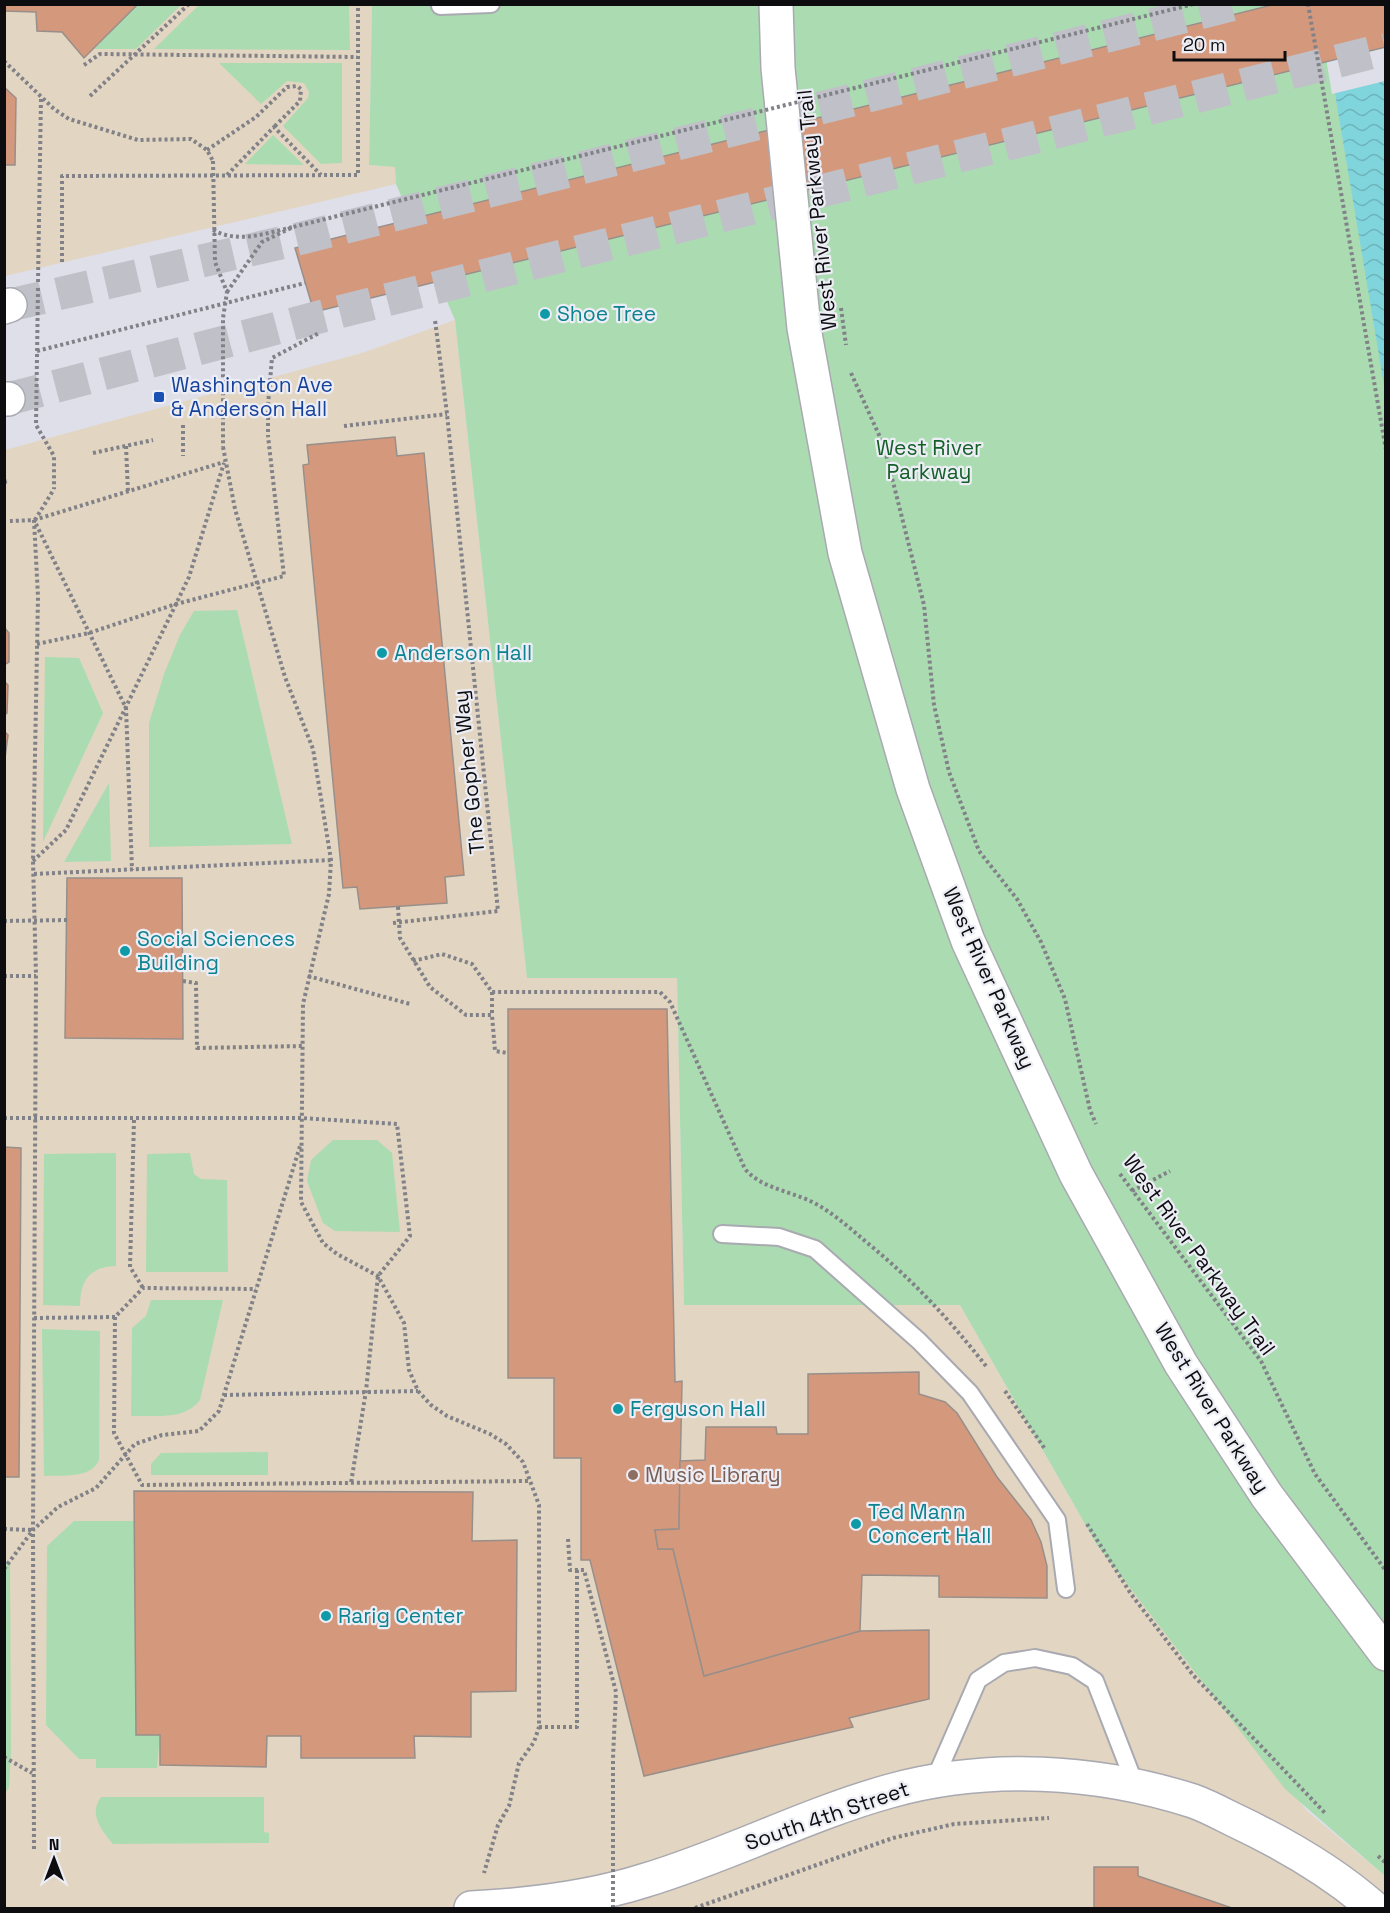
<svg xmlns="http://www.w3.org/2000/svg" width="1390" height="1913" font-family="'Space Grotesk',sans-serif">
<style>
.education{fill:#e2d5c1}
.green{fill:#abdcb1}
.water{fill:url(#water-waves)}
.pier{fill:#dfdfe9}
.building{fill:#d4997c;stroke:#988f8b;stroke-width:1.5}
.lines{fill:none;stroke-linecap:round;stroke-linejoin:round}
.tertiary-tunnel{stroke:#c0c0c8;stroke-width:33;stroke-dasharray:33 16;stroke-linecap:butt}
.service-casing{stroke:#a9a9b1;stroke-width:20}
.minor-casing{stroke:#a9a9b1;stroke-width:36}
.tertiary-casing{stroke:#a9a9b1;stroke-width:36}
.path{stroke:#818188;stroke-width:4;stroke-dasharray:3 3;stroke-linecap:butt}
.service{stroke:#fff;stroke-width:16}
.minor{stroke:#fff;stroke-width:33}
.tertiary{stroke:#fff;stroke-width:33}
.path-bridge{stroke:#818188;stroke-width:4;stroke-dasharray:3 3;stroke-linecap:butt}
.culture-dot{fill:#0f9aa8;stroke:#ededf6;stroke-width:2}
.transit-dot{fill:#1a4fb4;stroke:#ededf6;stroke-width:2}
.education-dot{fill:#8d6e63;stroke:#ededf6;stroke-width:2}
.labels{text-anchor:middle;stroke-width:4.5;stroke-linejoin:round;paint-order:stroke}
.street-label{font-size:21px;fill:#0d0d10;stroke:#ededf6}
.culture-label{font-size:21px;fill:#0d838f;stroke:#ededf6;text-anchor:start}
.transit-label{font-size:21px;fill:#164399;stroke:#ededf6;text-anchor:start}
.park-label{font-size:21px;fill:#156029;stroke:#ededf6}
.education-label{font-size:21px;fill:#785e54;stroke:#ededf6;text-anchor:start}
</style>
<defs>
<pattern id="water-waves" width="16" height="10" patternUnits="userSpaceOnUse" patternTransform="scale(1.5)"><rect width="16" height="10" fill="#80d4db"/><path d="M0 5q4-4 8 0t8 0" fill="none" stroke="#6db5bb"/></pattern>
</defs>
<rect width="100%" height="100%" fill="#dfdfe9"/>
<g class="education">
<path d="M4,5H372L369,165L395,166L396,184L5,276Z"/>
<path d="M455,320L527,977L677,978L684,1305H960L1097,1545L1307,1811L1385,1876V1908H5V450L362,353Z"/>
</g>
<g class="green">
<path d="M138,4L181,5L136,49H94Z"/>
<path d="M349,5L350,50L154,49L199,5Z"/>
<path d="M372,5H1320L1386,391L1385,1876L1285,1789L1097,1545L960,1305H684L677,978H527L455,320L396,184L395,167L369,165Z"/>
<path d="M219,63H342V163L321,164L283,126L308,98L309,92L304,83L287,81L261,104Z"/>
<path d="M273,135L304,165L245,164Z"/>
<path d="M237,610L292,844L149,847V723L164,674L180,635L194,611Z"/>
<path d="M45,657L79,658L103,713L43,842Z"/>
<path d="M109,783L111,861L64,862Z"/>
<path d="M333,1140H377L392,1153L400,1232L335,1231L323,1223L307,1181L311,1160Z"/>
<path d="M116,1153V1266C89,1267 80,1281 80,1306L43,1305L44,1154Z"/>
<path d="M190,1153L194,1174L201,1179L227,1180L228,1272H146L147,1154Z"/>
<path d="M151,1300H223L200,1400C184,1421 155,1415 131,1416L132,1328L146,1316Z"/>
<path d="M42,1329L100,1331L99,1460C91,1479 62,1475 44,1476Z"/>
<path d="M268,1452V1475H151V1464L161,1453Z"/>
<path d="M74,1521H135L136,1735H160L157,1768H96V1759H79L46,1725L47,1546Z"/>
<path d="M5,1561L10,1562L11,1752L9,1787L5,1794Z"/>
<path d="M101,1797H264V1832L269,1833V1843L113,1844C102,1831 88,1814 101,1797Z"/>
</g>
<path class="water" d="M1320,5H1385V391Z"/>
<path class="pier" d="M1317,4L1385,5V81L1332,94Z"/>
<g class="building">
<path d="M4,4H138L84,58L62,32L37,31L36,12L4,11Z"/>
<path d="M1276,4H1386V47L314,312L295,248Z"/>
<path d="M4,87L16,98L15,165H4Z"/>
<path d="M395,437L397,456L424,453L464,875L445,877L447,903L360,909L357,887L343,888L303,465L309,464L307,445Z"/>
<path d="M4,627L9,633V662L4,665Z"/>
<path d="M4,681L8,685L7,713L4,716Z"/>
<path d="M4,731L8,735L4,766Z"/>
<path d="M67,878H182L183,1039L65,1038Z"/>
<path d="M508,1009H667L675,1382L682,1381L679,1529L655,1530L658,1549H673L704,1676L860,1631L929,1630V1699L849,1718L853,1727L644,1776L590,1560H581V1458H554V1378H508Z"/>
<path d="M4,1147L21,1148L19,1477H4Z"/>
<path d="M919,1372V1394L945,1402L957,1413L997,1477L1031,1520L1041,1542L1047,1566V1598L939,1597V1576L862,1575L860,1631L704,1676L673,1549H658L655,1530L679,1529L680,1461L705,1460L706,1427H776L777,1434H808V1374Z"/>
<path d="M134,1491L473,1492L472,1541L517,1540L516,1691L471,1692V1737L414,1736L415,1758H301V1736H267L266,1767L160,1765V1735H136Z"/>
<path d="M1094,1867H1138V1876L1232,1908H1094Z"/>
</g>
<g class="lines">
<g class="tertiary-tunnel">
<path d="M10,305L302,238L1235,4"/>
<path d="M8,399L323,316L1386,49"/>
</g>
<defs>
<g id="service">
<path d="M440,6L491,4"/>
<path d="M722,1234L779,1237L815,1249L919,1341L970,1393L1057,1520L1066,1589"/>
<path d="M934,1781L978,1680L1004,1663L1035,1658L1072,1666L1095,1681L1136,1787"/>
</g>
<g id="minor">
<path d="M776,4L778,68L804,328L845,553L913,789L968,941L1076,1174L1181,1364L1267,1496L1386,1654"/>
<path d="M471,1908C530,1905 590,1898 646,1880C729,1855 807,1814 890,1791C988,1764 1096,1770 1193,1801C1207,1806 1220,1813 1232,1819C1283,1843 1332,1871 1374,1908"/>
</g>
<g id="tertiary">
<path d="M4,307L10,305"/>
<path d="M4,399H8"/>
</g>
</defs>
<use href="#service" class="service-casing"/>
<use href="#minor" class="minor-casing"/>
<use href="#tertiary" class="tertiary-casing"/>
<g class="path">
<path d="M1308,4L1386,450"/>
<path d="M4,61L54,109L69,119L138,140L191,139L207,150L213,161"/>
<path d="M84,65L100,54L357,57"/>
<path d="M90,96L189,4"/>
<path d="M207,150L256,117L287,87L297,86L301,89L300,101L274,127"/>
<path d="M227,175L274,127L321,175"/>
<path d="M213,230C239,244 266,233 293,227"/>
<path d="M62,262V176L358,175V4"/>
<path d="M38,282L41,97"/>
<path d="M841,308L846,345"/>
<path d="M37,351L305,283"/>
<path d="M851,373L884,446L924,605L934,705L949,772L979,851L1017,899L1041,942L1065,999L1090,1110L1096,1124"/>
<path d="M268,405L272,358L319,333"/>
<path d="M344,426L447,414"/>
<path d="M126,446L128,492"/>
<path d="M223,447L235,509L285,677L313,749L331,860L329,894L303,1004L301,1202L323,1243L337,1254L378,1276L404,1323L409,1370L418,1391L431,1405L447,1416L490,1434L506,1444L523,1462L539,1505V1727L534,1742L519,1763L509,1806L498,1825L484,1873"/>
<path d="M93,453L153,440"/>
<path d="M4,482L8,481"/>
<path d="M34,520L224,462"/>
<path d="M35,520L54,489"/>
<path d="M36,524L126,708L132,870"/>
<path d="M37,644L89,633L176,604L284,576L268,436"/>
<path d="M33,861L66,830L176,604L189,577L224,463"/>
<path d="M34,874L331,860"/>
<path d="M398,907L400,938L430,987L466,1015H492L495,1051L508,1053"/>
<path d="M413,961L442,954L472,964L492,992H660L670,1002L745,1169C763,1190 794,1191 818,1205C835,1215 850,1228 865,1241C913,1280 948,1318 986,1366"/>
<path d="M4,976H36"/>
<path d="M308,976L410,1004"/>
<path d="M183,981L196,983L197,1048L303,1046"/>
<path d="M492,992V1015"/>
<path d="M4,1118H301L397,1124L410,1236L378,1276L366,1391L351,1483"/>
<path d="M134,1120L130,1267L143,1288"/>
<path d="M1120,1174L1261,1361L1315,1474L1386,1571"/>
<path d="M1132,1191L1170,1171"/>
<path d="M115,1317L114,1433L142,1485L530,1481"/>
<path d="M34,1318L115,1317L143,1288L256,1289"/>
<path d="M1005,1391L1045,1449"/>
<path d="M224,1395L418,1391"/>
<path d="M1087,1524L1131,1594L1193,1675L1326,1814"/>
<path d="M4,1529L32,1530"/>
<path d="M568,1539L570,1570H584L616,1692L613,1758"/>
<path d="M4,1569L33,1530L36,976L33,861L38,597L34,520L10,521"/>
<path d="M539,1727H577V1570"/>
<path d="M4,1757L32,1773"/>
<path d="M34,1849L33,1530L58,1507L96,1488L135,1444L162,1435L199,1431L219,1411L300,1146"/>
<path d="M1378,1856L1386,1863"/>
<path d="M695,1908L893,1838L954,1824L1049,1818"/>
</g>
<use href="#service" class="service"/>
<use href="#minor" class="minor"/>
<use href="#tertiary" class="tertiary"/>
<g class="path-bridge">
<path d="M213,161L215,262L227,292L223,318V447"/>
<path d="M38,288L36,425L54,456V489"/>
<path d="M227,292L262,242L293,227L1194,4"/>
<path d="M268,405V436"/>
<path d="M183,425V456"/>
<path d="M4,921L67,920"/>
<path d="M393,923L498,911L447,414L435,320"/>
<path d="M613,1908V1758"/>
</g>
</g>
<g class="culture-dot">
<circle cx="545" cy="314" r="6"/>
<circle cx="382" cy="653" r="6"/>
<circle cx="125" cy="951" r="6"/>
<circle cx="618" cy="1409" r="6"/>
<circle cx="856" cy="1524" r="6"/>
<circle cx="326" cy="1616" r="6"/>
</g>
<rect class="transit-dot" x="153" y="391" width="12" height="12" rx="3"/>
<circle class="education-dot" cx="633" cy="1475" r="6"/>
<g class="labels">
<g class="street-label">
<text transform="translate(817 210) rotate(-96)" y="7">West River Parkway Trail</text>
<text transform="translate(469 772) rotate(-96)" y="7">The Gopher Way</text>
<text transform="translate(989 978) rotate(66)" y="7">West River Parkway</text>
<text transform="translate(1199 1255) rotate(54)" y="7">West River Parkway Trail</text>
<text transform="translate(1212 1408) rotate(58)" y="7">West River Parkway</text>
<text transform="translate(827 1816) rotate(-19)" y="7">South 4th Street</text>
</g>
<g class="culture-label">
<text x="557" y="321">Shoe Tree</text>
<text x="394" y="660">Anderson Hall</text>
<text x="137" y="946">Social Sciences<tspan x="137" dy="24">Building</tspan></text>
<text x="630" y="1416">Ferguson Hall</text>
<text x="868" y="1519">Ted Mann<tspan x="868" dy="24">Concert Hall</tspan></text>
<text x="338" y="1623">Rarig Center</text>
</g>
<g class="transit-label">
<text x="171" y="392">Washington Ave<tspan x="171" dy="24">&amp; Anderson Hall</tspan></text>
</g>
<g class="park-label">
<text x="929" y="455">West River<tspan x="929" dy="24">Parkway</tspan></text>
</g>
<g class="education-label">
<text x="645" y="1482">Music Library</text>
</g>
</g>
<rect width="1390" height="1913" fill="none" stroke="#0d0d10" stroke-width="12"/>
<g transform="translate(54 1859)" stroke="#ededf6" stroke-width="4.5" paint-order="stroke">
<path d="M0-4.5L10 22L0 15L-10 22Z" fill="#0d0d10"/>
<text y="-9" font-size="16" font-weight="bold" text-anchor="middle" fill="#0d0d10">N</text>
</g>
<path d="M1174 51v9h111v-9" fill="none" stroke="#0d0d10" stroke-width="3"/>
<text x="1183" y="51" font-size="18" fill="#0d0d10" stroke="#ededf6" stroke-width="4.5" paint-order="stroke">20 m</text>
</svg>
